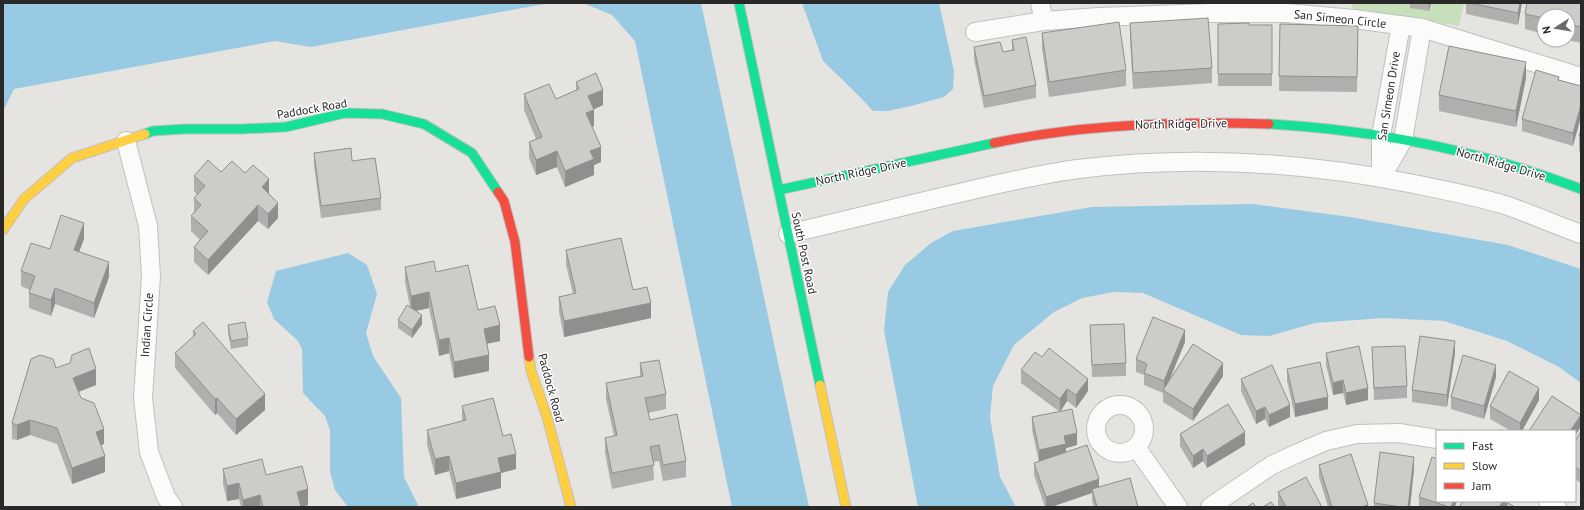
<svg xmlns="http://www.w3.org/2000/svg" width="1584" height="510" font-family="'PT Sans',sans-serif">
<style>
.green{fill:#c7e0bb}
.water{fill:#98cbe3}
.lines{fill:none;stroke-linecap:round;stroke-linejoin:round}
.street-casing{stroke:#c0c0c1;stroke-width:20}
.fast-casing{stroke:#c0c0c1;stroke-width:11}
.slow-casing{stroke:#c0c0c1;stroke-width:11}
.jam-casing{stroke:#c0c0c1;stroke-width:11}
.street{stroke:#fbfbfa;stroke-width:18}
.fast{stroke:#16e098;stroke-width:9}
.slow{stroke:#ffcf43;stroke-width:9}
.jam{stroke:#f24e42;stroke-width:9}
.wall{fill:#b1afad}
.shaded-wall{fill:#908f8d}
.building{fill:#ceccc9;stroke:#908f8d}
.labels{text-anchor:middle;stroke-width:3;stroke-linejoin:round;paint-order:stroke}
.street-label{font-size:12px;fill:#292929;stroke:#fff}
</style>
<rect width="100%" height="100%" fill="#e6e4e0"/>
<path class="green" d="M1352,3H1464L1459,26L1352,8Z"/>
<g class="water">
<path d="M3,3H550L311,47L275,41L14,89L3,111Z"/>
<path d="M583,3H701L809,507H732L635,41L612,15Z"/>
<path d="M802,3H939L954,71L953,89L944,97L911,106L888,111H873L860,97L823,61Z"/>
<path d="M1253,204L1350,217L1508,245L1581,269V383L1559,367L1507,341L1444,321L1384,318L1315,323L1269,336L1241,335L1143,293L1114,292L1082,298L1054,312L1014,345L993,386L990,417L1000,477L1016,507H918L884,331L888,292L905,265L931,243L953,231L1092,207Z"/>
<path d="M348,253L367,265L377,294L366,333L373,356L401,398L404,477L419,507H348L335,490L330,472V430L325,416L303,393L302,349L298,341L274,319L267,302L276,271Z"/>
</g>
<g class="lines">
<defs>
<g id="street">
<path d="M1040,3L1044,21"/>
<path d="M975,32L1044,21L1099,17L1210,13H1287L1354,19L1422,28L1581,77"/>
<path d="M126,141L148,226L151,276L143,398L149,452L166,497L173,507"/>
<path d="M1381,177V136L1401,25"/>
<path d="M1381,178L1403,140L1422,28"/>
<path d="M788,234C841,221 893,209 946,196C990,186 1033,175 1078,169C1189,155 1304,162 1414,184C1444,190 1475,196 1505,205C1531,214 1556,225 1581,234"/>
<circle cx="1120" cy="429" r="24"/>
<path d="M1136,447L1178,507"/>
<path d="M1548,501L1557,507"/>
<path d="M1210,507L1272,465L1298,453L1326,441L1357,434L1399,433L1437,439"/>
</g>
<g id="fast">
<path d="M739,3L820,385"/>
<path d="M1269,124C1374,130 1482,151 1581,189"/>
<path d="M145,134L153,131L184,129H241L286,127L345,113L382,114L424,124L472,153L498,192"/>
<path d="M779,190L994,143"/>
</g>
<g id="slow">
<path d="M3,230L24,199L72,158L145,134"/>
<path d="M529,357L531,371L547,417L571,507"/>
<path d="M820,385L846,507"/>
</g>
<g id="jam">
<path d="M994,143C1085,124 1177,121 1269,124"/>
<path d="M498,192L504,201L515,242L529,357"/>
</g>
</defs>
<use href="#street" class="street-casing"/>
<use href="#fast" class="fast-casing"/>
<use href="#slow" class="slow-casing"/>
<use href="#jam" class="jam-casing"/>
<use href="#street" class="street"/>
<use href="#fast" class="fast"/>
<use href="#slow" class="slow"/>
<use href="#jam" class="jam"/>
</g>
<g class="wall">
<path d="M1410,3H1431L1429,11L1410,8Z"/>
<path d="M1466,3H1522L1518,25L1466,14Z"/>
<path d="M1581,3V43L1568,40V16H1544V34L1525,29V14Z"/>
<path d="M1130,23L1212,68V83L1133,89L1130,39Z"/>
<path d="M1218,24L1249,25H1272V86H1218Z"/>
<path d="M1280,24L1358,26L1357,92L1279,91Z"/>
<path d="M1042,33L1126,70V86L1049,97L1042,48Z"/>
<path d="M1012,40L1036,85V98L984,108L974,59V47L1003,52L1012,50Z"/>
<path d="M1526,78L1516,127L1439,111V95Z"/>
<path d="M576,82L603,105L593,109L594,126L592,127L601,162L594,165V175L565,187L557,167L536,175L529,158V142L536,139L524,110V94L556,99L576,90Z"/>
<path d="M1581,86L1573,146L1522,131V119Z"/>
<path d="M1581,129V152L1579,151V136Z"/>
<path d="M314,153L352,161L381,198V210L321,218L314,165Z"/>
<path d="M221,172L245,173L269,194L278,218L268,229L258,221L208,275L194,262V247L200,240L191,231V216L194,212V198L197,195L194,191V176Z"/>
<path d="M84,239L79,251L109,277L94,318L55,304L51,316L29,308V293L30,290L21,286V271L50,249Z"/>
<path d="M566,250L633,290L651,318L564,337L559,312V297L573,294L566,265Z"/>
<path d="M405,267L436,272L478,310L500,341L487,344L489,371L454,378L449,353L439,356L429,308L415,311L422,324L412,338L398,328V320L410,307L405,282Z"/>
<path d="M228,325L248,338V346L231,349L228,333Z"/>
<path d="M1090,325L1126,363V376L1092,377Z"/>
<path d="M193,331L265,410L236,435L217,413L215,415L175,368V353L193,337Z"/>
<path d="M1185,342L1169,380L1223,376L1193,421L1163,402V393L1144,385V375L1136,372V359Z"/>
<path d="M1372,347L1407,386V398L1374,400Z"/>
<path d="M1326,353L1368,400L1346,405L1343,393L1333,395L1326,365Z"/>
<path d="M1455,353L1447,407L1412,402V390Z"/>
<path d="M640,363L666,394V409L648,413L650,420L686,461V477L663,481L659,461L653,462L654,480L612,489L605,453V438L614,436L606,399V383L640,377Z"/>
<path d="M56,368L96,385L78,392L104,444L101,445L105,472L72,484L57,444L30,435L17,440L12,439V423Z"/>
<path d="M1287,369L1328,409L1295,417L1287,381Z"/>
<path d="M1021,370L1088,391L1076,408L1067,401L1060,412L1021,383Z"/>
<path d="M1496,377L1484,419L1451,409V397Z"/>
<path d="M1241,379L1290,417L1269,427L1265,419L1256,424L1241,391Z"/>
<path d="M1539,400L1522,431H1511L1490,419V406Z"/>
<path d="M462,406L503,436L516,469L501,473V488L456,499L449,471L435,475L427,445V430L462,421Z"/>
<path d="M1032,417L1077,445L1066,448V452L1099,487L1138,507H1094L1092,501V493L1051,507H1045L1034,475V463L1039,462L1032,430Z"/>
<path d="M1581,431V483L1575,479V442Z"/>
<path d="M1180,434L1245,445L1207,468L1203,461L1193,468L1180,446Z"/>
<path d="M1319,465L1368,507H1328L1319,477Z"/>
<path d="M223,469L266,475L308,505L301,507H241L239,499L227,501L223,484Z"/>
<path d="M1414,469L1410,507H1374V503Z"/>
<path d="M1278,492L1322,507H1279L1278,505Z"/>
<path d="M1419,497L1455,507H1419Z"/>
</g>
<g class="shaded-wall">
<path d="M1429,3H1431L1429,11Z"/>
<path d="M1520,3H1522L1518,25V13Z"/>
<path d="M1526,62V78L1516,127V111Z"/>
<path d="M603,90V105L588,112V96Z"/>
<path d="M1581,105V117L1573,146V133Z"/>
<path d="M594,110V126L586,129V113Z"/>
<path d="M601,147V162L594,165V175L565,187V171L590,151Z"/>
<path d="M557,151V167L536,175V160Z"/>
<path d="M269,179V195L262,187Z"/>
<path d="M278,203V218L268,229V214Z"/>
<path d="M258,205V221L208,275V260Z"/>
<path d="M84,223V239L74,265V250Z"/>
<path d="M109,262V277L94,318V303Z"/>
<path d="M55,288V304L51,316V300Z"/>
<path d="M429,292V308L411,312V296Z"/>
<path d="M651,303V318L564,337V321Z"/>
<path d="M422,315V324L412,338V330Z"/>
<path d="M500,325V341L484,344V329Z"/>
<path d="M1185,330V342L1165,391L1164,390V381Z"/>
<path d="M449,338V353L439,356V340Z"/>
<path d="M1455,341V353L1447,407V395Z"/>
<path d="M489,355V371L454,378V362Z"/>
<path d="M1223,363V376L1193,421V409Z"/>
<path d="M1496,365V377L1484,419V406Z"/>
<path d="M96,369V385L73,394V378Z"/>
<path d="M1088,379V391L1076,408V395Z"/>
<path d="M1343,380V393L1333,395V383Z"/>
<path d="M1368,388V400L1346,405V393Z"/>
<path d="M1539,388V400L1522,431H1520V423Z"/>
<path d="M1067,389V401L1060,412V399Z"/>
<path d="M265,394V410L236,435V419Z"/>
<path d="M1328,397V409L1295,417V404Z"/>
<path d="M217,398V413L215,415V399Z"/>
<path d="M1290,405V417L1269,427V415Z"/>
<path d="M1265,407V419L1256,424V411Z"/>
<path d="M1581,415V427L1575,436V431H1570Z"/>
<path d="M30,420V435L17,440V425Z"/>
<path d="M104,429V444L96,447V432Z"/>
<path d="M1245,432V445L1207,468V456Z"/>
<path d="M1077,433V445L1066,448V457L1039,462V450L1064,436Z"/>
<path d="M1203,449V461L1193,468V456Z"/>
<path d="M516,454V469L501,473V488L456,499V483L498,458Z"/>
<path d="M105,456V472L72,484V468Z"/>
<path d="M449,456V471L435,475V459Z"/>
<path d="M1414,457V469L1410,507H1408Z"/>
<path d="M1099,479V491L1092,489V493L1051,507H1046V497Z"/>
<path d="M239,483V499L227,501V486Z"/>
<path d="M308,489V505L300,507L297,492Z"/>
<path d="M260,495V507H243V500Z"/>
<path d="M1453,501H1457L1455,507H1451Z"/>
<path d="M1503,501H1507V507H1499Z"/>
<path d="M1368,505V507H1361Z"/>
</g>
<g class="building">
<path d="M1470,3H1520L1518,13Z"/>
<path d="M1527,3H1581V27L1568,24V16H1544V18L1525,14Z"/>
<path d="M1208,18L1212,68L1133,73L1130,23Z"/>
<path d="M1119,22L1126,70L1049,82L1042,33Z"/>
<path d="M1249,23V25H1272V74H1218V24Z"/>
<path d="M1280,24L1358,26L1357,77L1279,76Z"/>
<path d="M1026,37L1036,85L984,96L974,47L1000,42L1003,52L1014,50L1012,40Z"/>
<path d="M1449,46L1526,62L1516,111L1439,95Z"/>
<path d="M1536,70L1559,77L1558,80L1581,86V105L1573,133L1522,119Z"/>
<path d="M596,73L603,90L588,96L594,110L586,113L601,147L590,151L594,159L565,171L557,151L536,160L529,142L542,137L524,94L549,84L556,99L579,89L576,82Z"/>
<path d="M1581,129V136H1579Z"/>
<path d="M351,148L352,161L375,158L381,198L321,206L314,153Z"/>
<path d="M208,160L221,172L232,161L245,173L253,165L269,179L262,187L278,203L268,214L258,205L208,260L194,247L208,231L191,216L201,205L194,198L205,186L194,176Z"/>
<path d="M61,215L84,223L74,250L109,262L94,303L55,288L51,300L29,293L35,276L21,271L31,243L50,249Z"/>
<path d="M621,238L633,290L647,287L651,303L564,321L559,297L576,293L566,250Z"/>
<path d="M434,261L436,272L468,265L478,310L495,306L500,325L484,329L489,355L454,362L449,338L439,340L429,292L411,296L405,267Z"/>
<path d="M407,305L422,315L412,330L398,320Z"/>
<path d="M1153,317L1185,330L1164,381L1144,373L1147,364L1136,359Z"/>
<path d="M203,322L265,394L236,419L217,398L215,399L175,353L196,334L193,331Z"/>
<path d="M245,322L248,338L231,341L228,325Z"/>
<path d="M1124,324L1126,363L1092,365L1090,325Z"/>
<path d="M1420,336L1455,341L1447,395L1412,390Z"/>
<path d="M1193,344L1223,363L1193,409L1163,390Z"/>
<path d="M1359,346L1368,388L1346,393L1343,380L1333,383L1326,353Z"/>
<path d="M1405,346L1407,386L1374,388L1372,347Z"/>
<path d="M89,348L96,369L73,378L81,398L94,403L104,429L96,432L105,456L72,468L57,428L30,420L17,425L12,423L31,359L40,355L53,359L56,368L70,363L72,355Z"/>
<path d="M1049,348L1088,379L1076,395L1067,389L1060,399L1021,370L1035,352L1042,357Z"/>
<path d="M1463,355L1496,365L1484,406L1451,397Z"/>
<path d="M659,360L666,394L645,398L650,420L677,414L686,461L663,465L659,445L650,447L654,465L612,473L605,438L617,435L606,383L643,376L640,363Z"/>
<path d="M1320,362L1328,397L1295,404L1287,369Z"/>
<path d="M1272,365L1290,405L1269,415L1265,407L1256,411L1241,379Z"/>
<path d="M1509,371L1539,388L1520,423L1490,406Z"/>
<path d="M1552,396L1581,415L1570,431H1529Z"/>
<path d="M493,398L503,436L511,434L516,454L498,458L501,472L456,483L449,456L435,459L427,430L466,420L462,406Z"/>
<path d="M1228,404L1245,432L1207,456L1203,449L1193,456L1180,434Z"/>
<path d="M1072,409L1077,433L1064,436L1066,444L1039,450L1032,417Z"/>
<path d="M1581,431V471L1575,467V442Z"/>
<path d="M1087,445L1099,479L1046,497L1034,463Z"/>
<path d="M1380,452L1414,457L1408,507H1402L1374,503Z"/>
<path d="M1351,454L1368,505L1361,507H1332L1319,465Z"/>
<path d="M1432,457L1437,459V501H1453L1451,507H1449L1419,497Z"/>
<path d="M262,459L266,475L302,466L308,489L297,492L301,507H263L260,495L243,500L239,483L227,486L223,469Z"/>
<path d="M1306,477L1322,507H1286L1278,492Z"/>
<path d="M1130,478L1138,507H1097L1092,489Z"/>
<path d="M1463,501H1503L1499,507H1459Z"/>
<path d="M1271,502L1275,507H1263Z"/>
<path d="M1253,503L1256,507H1247Z"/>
<path d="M1508,503L1515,507H1506Z"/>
</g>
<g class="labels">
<g class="street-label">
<text transform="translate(1340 19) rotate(6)" y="4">San Simeon Circle</text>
<text transform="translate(1389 96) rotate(-81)" y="4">San Simeon Drive</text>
<text transform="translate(312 109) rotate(-10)" y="4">Paddock Road</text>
<text transform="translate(1181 124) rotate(-1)" y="4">North Ridge Drive</text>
<text transform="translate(1501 164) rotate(16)" y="4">North Ridge Drive</text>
<text transform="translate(861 172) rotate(-12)" y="4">North Ridge Drive</text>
<text transform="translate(804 253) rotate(78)" y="4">South Post Road</text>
<text transform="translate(147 325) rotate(-86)" y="4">Indian Circle</text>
<text transform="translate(551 388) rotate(75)" y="4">Paddock Road</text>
</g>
</g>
<rect width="1584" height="510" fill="none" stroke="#292929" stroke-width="8"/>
<rect x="1436" y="430" width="140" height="72" fill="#ffffff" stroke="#a9a9a9"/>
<rect x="1444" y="443" width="20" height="6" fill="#16e098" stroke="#a9a9a9"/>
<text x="1472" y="450" font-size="12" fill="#292929">Fast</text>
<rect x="1444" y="463" width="20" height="6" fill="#ffcf43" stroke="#a9a9a9"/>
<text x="1472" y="470" font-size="12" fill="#292929">Slow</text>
<rect x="1444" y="483" width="20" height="6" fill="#f24e42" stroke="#a9a9a9"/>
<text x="1472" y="490" font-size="12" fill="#292929">Jam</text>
<g transform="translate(1556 28) rotate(258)"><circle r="19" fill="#ffffff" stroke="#a9a9a9"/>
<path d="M0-3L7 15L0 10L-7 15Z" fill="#6b6a69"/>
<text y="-6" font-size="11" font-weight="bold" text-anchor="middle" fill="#292929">N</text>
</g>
</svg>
